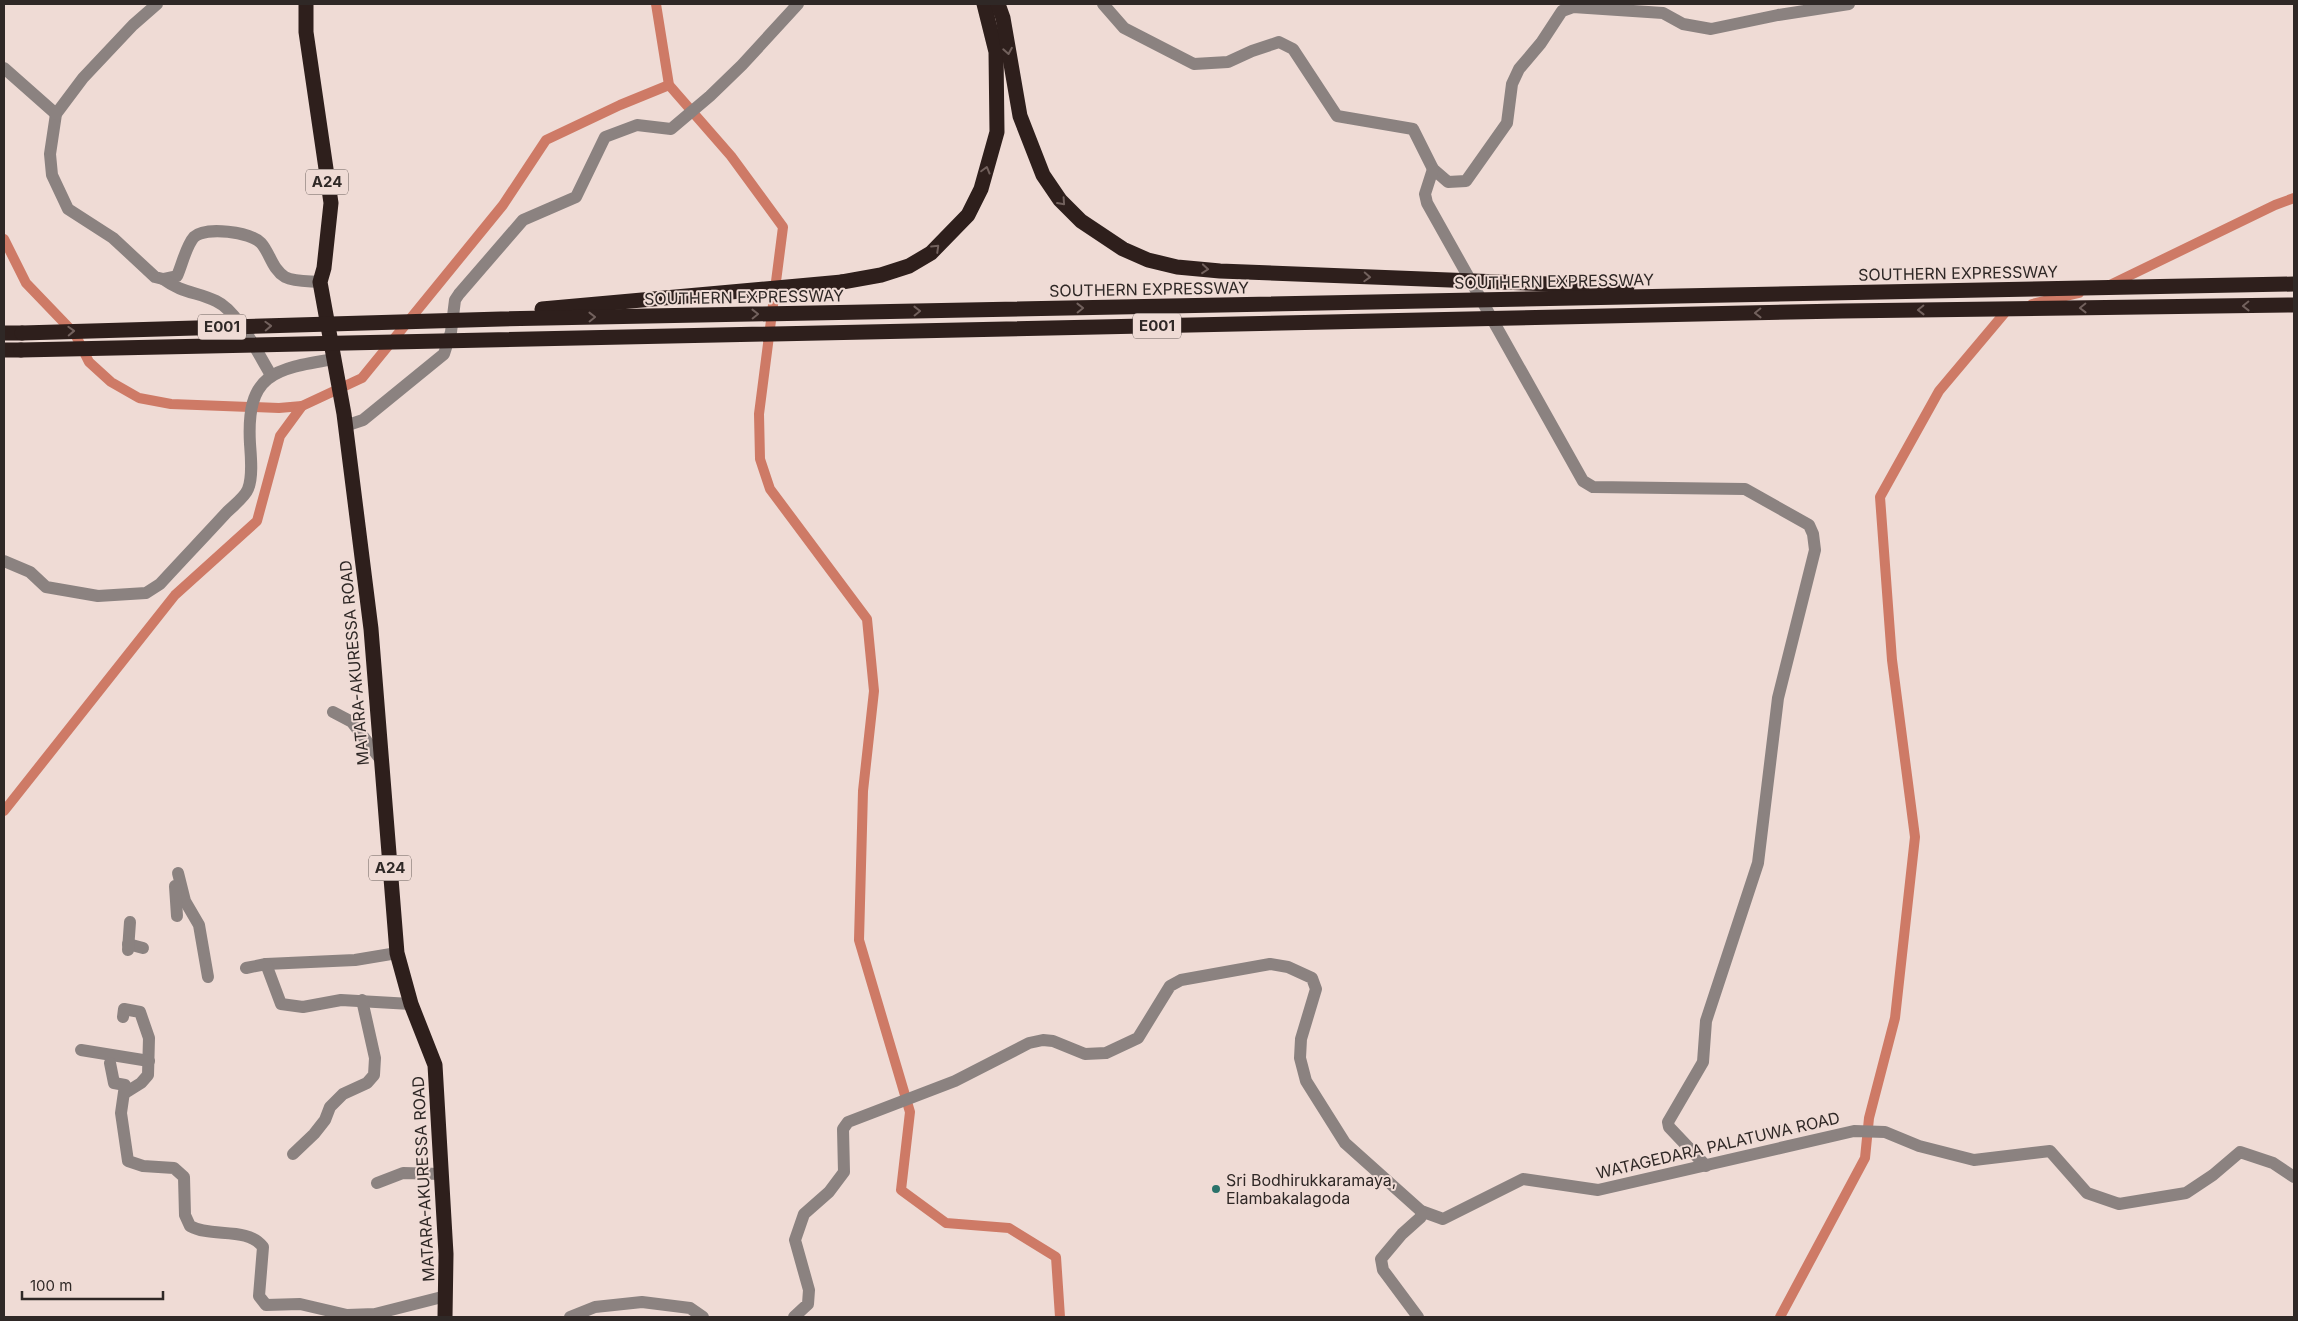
<svg xmlns="http://www.w3.org/2000/svg" width="2298" height="1321" font-family="Inter,sans-serif">
<style>
.lines{fill:none;stroke-linecap:round;stroke-linejoin:round}
.canal{stroke:#ce7a66;stroke-width:10}
.minor{stroke:#8b8280;stroke-width:12}
.highway{stroke:#2e1f1c;stroke-width:15}
.highway-bridge{stroke:#2e1f1c;stroke-width:15}
.oneway{stroke:#72615d}
.poi-dot{fill:#2a726a;stroke:#efdbd5;stroke-width:2}
.labels{text-anchor:middle;stroke-width:4;stroke-linejoin:round;paint-order:stroke}
.shield{fill:#efdbd5;stroke:#695e5a;stroke-width:1}
.shield-label{font-size:15px;font-weight:bold;fill:#2f2826}
.street-label{font-size:16px;fill:#2f2826;stroke:#efdbd5}
.poi-label{font-size:16px;fill:#2f2826;stroke:#efdbd5;text-anchor:start}
</style>
<rect width="100%" height="100%" fill="#efdbd5"/>
<g class="lines">
<g class="canal">
<path d="M656,4L669,85L731,156L783,227L759,414L760,459L770,489L867,619L874,691L863,791L859,940L910,1112L901,1190L946,1223L1009,1228L1056,1257L1060,1317"/>
<path d="M4,239L26,283L75,334L89,362L111,382L139,398L171,404L279,408L302,406"/>
<path d="M2110,285L2275,205L2294,198"/>
<path d="M2032,304L2079,293"/>
<path d="M4,811L175,595L257,521L280,436L302,406L362,378L503,205L546,140L620,105L669,85"/>
<path d="M1780,1317L1865,1158L1869,1118L1895,1018L1915,837L1892,660L1880,497L1939,391L2008,309L2011,308"/>
</g>
<g class="minor">
<path d="M157,4L133,25L83,78L56,114L50,154L52,175L68,209L113,238L155,277L163,279L177,276C182,265 186,246 194,237C206,226 250,232 261,243C270,253 272,269 285,277C295,282 309,281 320,282"/>
<path d="M1103,4L1124,28L1194,64L1228,62L1252,51L1279,42L1293,49L1337,116L1413,129L1433,169L1448,182L1466,181L1507,123L1512,84L1519,69L1541,43L1562,11L1573,7L1663,13L1683,24L1711,29L1778,15L1849,4"/>
<path d="M4,68L56,114"/>
<path d="M1433,169L1425,194L1427,203L1583,481L1593,487L1745,489L1809,525L1813,534L1815,550L1778,698L1758,863L1706,1021L1703,1062L1668,1122L1669,1127L1706,1166"/>
<path d="M163,279C182,293 197,292 216,301C238,311 258,354 271,375"/>
<path d="M345,426L363,420L444,354L451,332L455,300L459,294L523,220L576,197L605,137L637,125L671,129L710,96L742,65L798,4"/>
<path d="M4,561L30,572L46,587L98,596L146,593L160,584C182,560 205,536 227,512C233,506 245,497 248,489C253,477 251,457 250,444C246,374 273,369 334,359"/>
<path d="M333,712L352,722L381,760"/>
<path d="M178,873L185,901L199,925L208,977"/>
<path d="M175,886L177,916"/>
<path d="M128,944L143,948"/>
<path d="M128,950L130,922"/>
<path d="M266,964L355,960L397,953"/>
<path d="M246,968L266,964L281,1004L303,1007L341,1000L411,1004"/>
<path d="M123,1017L124,1009L140,1012L149,1038L148,1075L141,1083L125,1093"/>
<path d="M81,1050L149,1061"/>
<path d="M110,1063L114,1083L125,1085L121,1113L128,1161L143,1166L174,1168L184,1177L185,1215L190,1226C211,1238 247,1226 263,1247L259,1296L266,1305L300,1304L347,1315L375,1314L446,1296"/>
<path d="M293,1154L314,1134L325,1120L330,1107L343,1094L367,1083L374,1075L375,1058L362,1000"/>
<path d="M377,1183L403,1173L442,1174"/>
<path d="M570,1317L595,1307L642,1302L690,1308L703,1317"/>
<path d="M794,1317L808,1304L809,1290L795,1240L804,1214L829,1192L844,1172L843,1129L848,1122L955,1081L1029,1043L1043,1040L1053,1041L1085,1054L1106,1053L1138,1038L1170,986L1181,980L1270,964L1288,967L1312,978L1316,989L1301,1039L1300,1058L1306,1081L1345,1143L1421,1211L1443,1219L1523,1179L1598,1190L1854,1131L1885,1132L1919,1146L1974,1160L2050,1151L2087,1193L2119,1204L2186,1193L2213,1175L2240,1152L2273,1163L2294,1177"/>
<path d="M1418,1317L1383,1270L1381,1259L1402,1234L1421,1217V1211"/>
</g>
<g class="highway">
<path d="M306,4V32L331,203L324,268L320,282L344,414L371,629L397,953L411,1004L435,1065L446,1254L445,1317"/>
<path d="M842,282L881,275L909,266L931,253L968,215L981,189L997,132L996,52L984,4"/>
<path d="M4,333H22"/>
<path d="M4,350H21"/>
</g>
<g class="highway-bridge">
<path d="M998,4L1003,18L1020,116L1043,175L1060,200L1081,221L1123,249L1148,260L1177,267L1220,271L1627,287"/>
<path d="M542,309L842,282"/>
<path d="M22,333L501,319L2294,284"/>
<path d="M21,350L1842,311L2294,305"/>
</g>
</g>
<defs><path id="oneway-chevron" d="M-2-3.5L2.5 0L-2 3.5" fill="none" stroke-width="1.6" stroke-linecap="round" stroke-linejoin="round" transform="scale(1.25)"/></defs>
<g class="oneway">
<use href="#oneway-chevron" transform="translate(1008 51) rotate(80)"/>
<use href="#oneway-chevron" transform="translate(986 170) rotate(-75)"/>
<use href="#oneway-chevron" transform="translate(1062 202) rotate(48)"/>
<use href="#oneway-chevron" transform="translate(936 248) rotate(-44)"/>
<use href="#oneway-chevron" transform="translate(1205 269) rotate(5)"/>
<use href="#oneway-chevron" transform="translate(1367 277) rotate(3)"/>
<use href="#oneway-chevron" transform="translate(2246 306) rotate(179)"/>
<use href="#oneway-chevron" transform="translate(1080 308) rotate(-1)"/>
<use href="#oneway-chevron" transform="translate(2083 308) rotate(179)"/>
<use href="#oneway-chevron" transform="translate(1921 310) rotate(179)"/>
<use href="#oneway-chevron" transform="translate(917 311) rotate(-1)"/>
<use href="#oneway-chevron" transform="translate(1758 313) rotate(179)"/>
<use href="#oneway-chevron" transform="translate(755 314) rotate(-1)"/>
<use href="#oneway-chevron" transform="translate(592 317) rotate(-1)"/>
<use href="#oneway-chevron" transform="translate(268 326) rotate(-2)"/>
<use href="#oneway-chevron" transform="translate(71 331) rotate(-2)"/>
</g>
<circle class="poi-dot" cx="1216" cy="1189" r="5"/>
<g class="labels">
<g class="shield">
<rect x="306" y="169.5" width="42" height="25" rx="4"/>
<rect x="1133" y="313.5" width="48" height="25" rx="4"/>
<rect x="198" y="314.5" width="48" height="25" rx="4"/>
<rect x="369" y="855.5" width="42" height="25" rx="4"/>
</g>
<g class="shield-label">
<text x="327" y="187">A24</text>
<text x="1157" y="331">E001</text>
<text x="222" y="332">E001</text>
<text x="390" y="873">A24</text>
</g>
<g class="street-label">
<text transform="translate(1958 273) rotate(-1)" y="6">SOUTHERN EXPRESSWAY</text>
<text transform="translate(1554 281) rotate(-1)" y="6">SOUTHERN EXPRESSWAY</text>
<text transform="translate(1149 289) rotate(-1)" y="6">SOUTHERN EXPRESSWAY</text>
<text transform="translate(744 297) rotate(-1)" y="6">SOUTHERN EXPRESSWAY</text>
<text transform="translate(354 663) rotate(-95)" y="6">MATARA-AKURESSA ROAD</text>
<text transform="translate(1718 1145) rotate(-13)" y="6">WATAGEDARA PALATUWA ROAD</text>
<text transform="translate(423 1179) rotate(-93)" y="6">MATARA-AKURESSA ROAD</text>
</g>
<g class="poi-label">
<text x="1226" y="1186">Sri Bodhirukkaramaya,<tspan x="1226" dy="18">Elambakalagoda</tspan></text>
</g>
</g>
<rect width="2298" height="1321" fill="none" stroke="#2f2826" stroke-width="10"/>
<path d="M22 1291v8h141v-8" fill="none" stroke="#2f2826" stroke-width="2.5"/>
<text x="30" y="1291" font-size="15" fill="#2f2826" stroke="#efdbd5" stroke-width="4" paint-order="stroke">100 m</text>
</svg>
